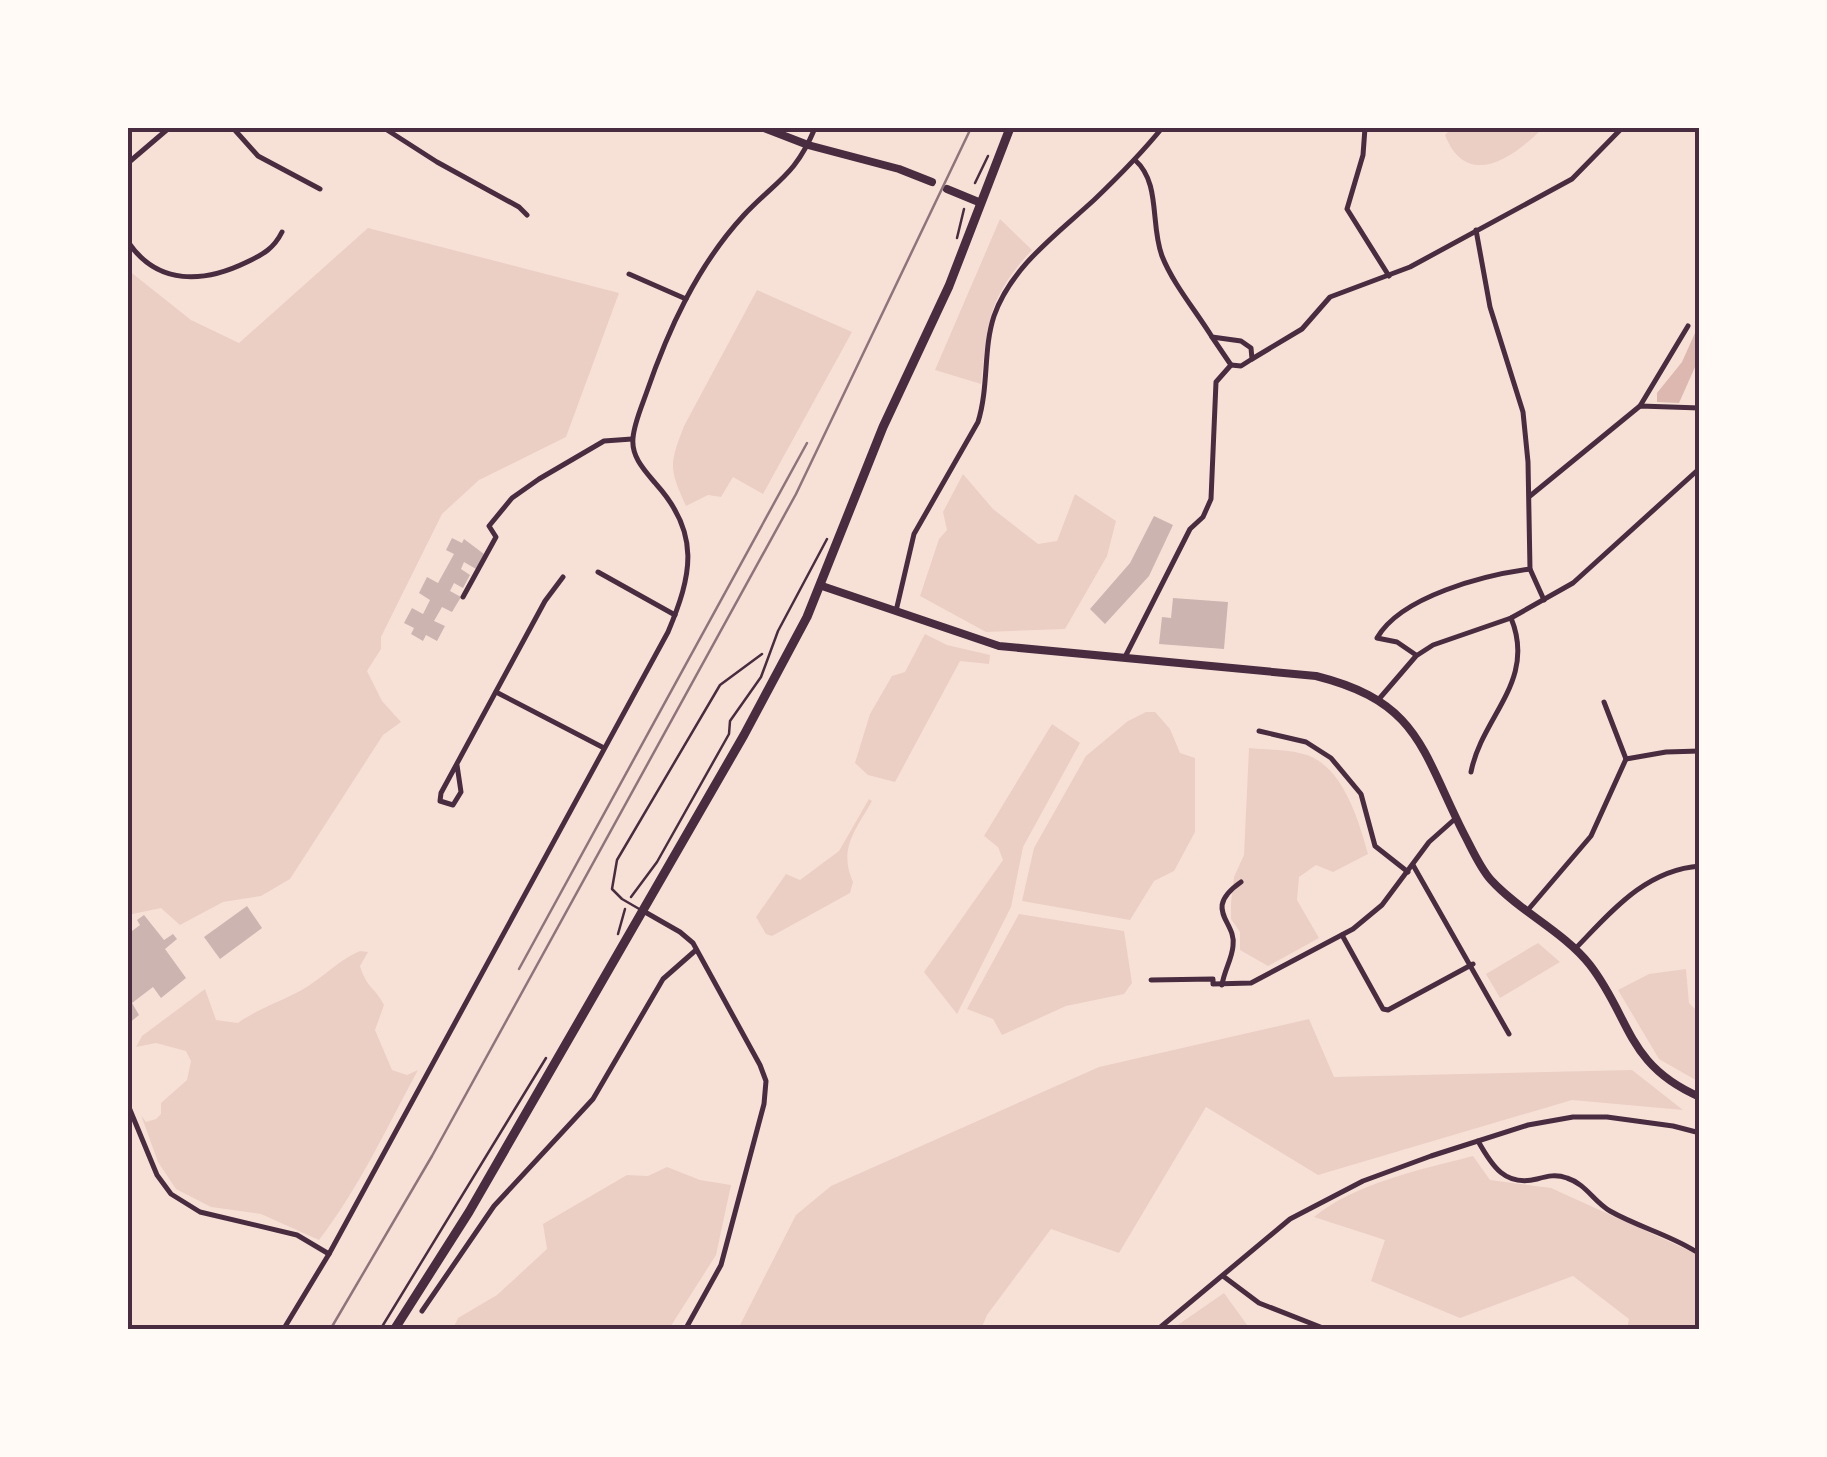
<svg xmlns="http://www.w3.org/2000/svg" width="1827" height="1457" font-family="'IBM Plex Sans',sans-serif">
<style>
.green{fill:#ebcfc5}
.water{fill:#dcb8b0}
.building{fill:#ccb4b1}
.lines{fill:none;stroke-linecap:round;stroke-linejoin:round}
.path{stroke:#4a2c40;stroke-width:2.5}
.service{stroke:#4a2c40;stroke-width:2.5}
.minor{stroke:#4a2c40;stroke-width:5}
.tertiary{stroke:#4a2c40;stroke-width:8}
.primary{stroke:#4a2c40;stroke-width:9}
.rail{stroke:#8f747c;stroke-width:2.5}
.neatline{fill:none;stroke:#4a2c40;stroke-width:4}
</style>
<rect width="100%" height="100%" fill="#f7e1d7"/>
<g class="green">
<path d="M1452,128H1543C1514,157 1467,191 1445,135Z"/>
<path d="M1000,219L1032,250C987,299 988,321 981,384L935,370Z"/>
<path d="M368,228L619,293L566,437L479,480L442,514L381,637V649L367,671L382,701L401,722L383,735L290,879L261,896L223,902L180,925L161,908L128,915V270L191,320L239,343Z"/>
<path d="M757,290L852,332L763,494L733,477L721,497L708,495L686,506C669,468 669,465 684,426Z"/>
<path d="M963,474L993,509L1038,544L1057,541L1075,494L1116,521L1107,556L1065,629L986,632L920,596L939,539L947,530L943,512Z"/>
<path d="M925,634L947,645L990,655L989,664L960,661L895,782L868,775L855,763L870,714L892,676L905,672Z"/>
<path d="M1146,712H1155L1170,729L1180,753L1195,758V832L1174,871L1154,881L1130,920L1022,901L1034,848L1086,756L1128,721Z"/>
<path d="M1052,724L1080,743L1023,847L1011,907L957,1014L924,972L1003,860L998,847L984,836Z"/>
<path d="M1249,748C1266,750 1286,749 1303,754C1342,763 1359,821 1368,854L1333,872L1316,865L1299,877L1297,900L1319,938L1268,966L1240,950V932L1231,919V903L1234,877L1244,855Z"/>
<path d="M869,799L872,801C856,830 838,848 853,882L850,893L772,936L766,934L756,917L786,874L800,880L839,851Z"/>
<path d="M1019,914L1124,931L1132,983L1124,994L1066,1006L1002,1035L993,1019L967,1009Z"/>
<path d="M1538,943L1560,962L1500,998L1486,974Z"/>
<path d="M360,951L368,952L360,966C367,989 375,987 384,1005L375,1030L392,1070L407,1075L418,1070C387,1127 359,1188 319,1240L261,1214L211,1207L176,1189L158,1162L141,1115L146,1122L156,1119L161,1114V1103L187,1080L191,1061L186,1051L156,1043L136,1047L142,1036L205,989L216,1020L238,1023C261,1006 291,999 314,982C330,971 341,959 360,951Z"/>
<path d="M1686,969L1689,1003L1699,1013V1082L1659,1059L1618,990L1649,974Z"/>
<path d="M1309,1019L1334,1077L1632,1070L1683,1110L1572,1100L1318,1175L1206,1107L1119,1253L1051,1229L987,1315L981,1329H738L796,1215L831,1186L1099,1067Z"/>
<path d="M1473,1156L1490,1180L1551,1188L1699,1255V1329H1627L1629,1319L1573,1276L1460,1318L1371,1281L1385,1240L1314,1217C1355,1183 1423,1169 1473,1156Z"/>
<path d="M667,1167L700,1180L731,1185L716,1255L669,1329H453L458,1318L497,1295L547,1249L543,1224L627,1175L648,1176Z"/>
<path d="M1224,1293L1250,1329H1172Z"/>
</g>
<path class="water" d="M1699,324V358L1679,403L1657,402V393L1682,362Z"/>
<g class="building">
<path d="M1154,516L1173,525L1149,576L1105,624L1090,609L1130,563Z"/>
<path d="M452,538L462,543L464,539L484,554L476,569L464,562L461,569L470,575L463,588L454,583L450,591L461,597L452,612L442,607L434,621L445,626L437,641L426,635L423,641L411,634L414,628L404,623L412,608L423,614L430,600L419,593L427,577L438,583L454,554L446,550Z"/>
<path d="M1173,598L1228,602L1224,649L1159,644L1162,617L1171,618Z"/>
<path d="M247,906L262,928L220,959L204,937Z"/>
<path d="M144,915L164,940L173,934L177,939L165,949L186,978L161,998L153,987L132,1003L139,1015L128,1024V934L140,925L137,920Z"/>
</g>
<g class="lines">
<g class="path">
<path d="M975,183L988,156"/>
<path d="M957,238L964,209"/>
<path d="M631,897L657,862L729,734L730,721L761,677L778,631L827,539"/>
<path d="M618,934L625,909"/>
<path d="M380,1330L546,1058"/>
</g>
<path class="service" d="M641,910L622,899L612,889L617,860L720,685L762,654"/>
<g class="minor">
<path d="M233,128L258,156L320,189"/>
<path d="M384,128L437,162L519,207L527,215"/>
<path d="M1365,128L1363,155L1347,209L1389,276"/>
<path d="M1135,160C1161,183 1150,224 1162,256C1173,284 1196,311 1212,337L1241,341L1251,348L1252,359L1241,366L1231,365"/>
<path d="M128,163L169,128"/>
<path d="M1476,230L1490,307L1523,412L1528,462L1530,569L1544,600"/>
<path d="M128,242C158,286 204,283 247,262C264,254 274,248 282,232"/>
<path d="M629,274L686,299"/>
<path d="M1252,359L1302,329L1330,297L1410,267L1572,179L1622,128"/>
<path d="M1640,406L1688,326"/>
<path d="M1530,496L1640,406L1700,408"/>
<path d="M598,572L675,615"/>
<path d="M463,597L496,537L489,526L512,498L539,479L604,441L632,439"/>
<path d="M896,611L914,534L978,422C989,387 983,349 994,316C1011,267 1057,234 1094,200C1118,177 1141,154 1162,128"/>
<path d="M1416,655L1397,642L1377,638C1401,596 1485,575 1530,569"/>
<path d="M1125,657L1190,529L1203,517L1211,499L1216,382L1231,365L1212,337"/>
<path d="M496,692L604,748"/>
<path d="M1379,699L1416,656L1433,645L1511,618L1573,583L1700,468"/>
<path d="M1259,731L1306,742L1331,758L1361,794L1375,846L1408,872"/>
<path d="M1626,759L1666,752L1700,751"/>
<path d="M457,765L461,792L453,805L440,801L441,793L545,601L563,577"/>
<path d="M1471,772C1482,716 1537,681 1511,618"/>
<path d="M1413,865L1509,1034"/>
<path d="M1527,911L1591,836L1626,759L1604,702"/>
<path d="M645,912L680,932L693,943L760,1065L766,1081L764,1104L721,1265L685,1330"/>
<path d="M1342,935L1383,1009L1388,1010L1473,964"/>
<path d="M1575,949C1611,912 1645,870 1700,866"/>
<path d="M1151,980L1213,979V984L1251,983L1353,929L1382,905L1429,842L1456,818"/>
<path d="M1222,985C1224,971 1232,959 1233,946C1237,921 1201,910 1241,882"/>
<path d="M128,1105L157,1175L171,1194L200,1212L297,1235L329,1254"/>
<path d="M1478,1141C1492,1166 1505,1187 1537,1179C1548,1176 1556,1174 1567,1178C1586,1184 1594,1202 1610,1211C1638,1227 1668,1234 1695,1251"/>
<path d="M1223,1276L1259,1303L1328,1330"/>
<path d="M422,1311L494,1206L593,1099L663,979L696,950"/>
<path d="M283,1330L329,1254L668,632C692,575 701,534 656,484C645,471 631,457 633,438C634,424 641,408 646,394C668,330 697,266 744,215C777,180 795,176 815,128"/>
<path d="M1157,1330L1290,1219L1363,1181L1431,1156L1528,1125L1573,1117H1607L1673,1126L1700,1133"/>
</g>
<g class="tertiary">
<path d="M764,128L808,145L899,169L932,182"/>
<path d="M947,189L981,203"/>
<path d="M822,586L999,646L1316,676C1419,702 1421,749 1464,834C1472,849 1480,868 1491,880C1520,912 1563,931 1590,965C1631,1018 1626,1065 1700,1097"/>
</g>
<path class="primary" d="M394,1330L469,1212L744,735L807,617L883,427L949,286L1010,128"/>
<g class="rail">
<path d="M519,969L807,443"/>
<path d="M330,1330L432,1156L796,494L971,128"/>
</g>
</g>
<rect width="1827" height="1457" fill="none" stroke="#fffaf5" stroke-width="260"/>
<rect x="130" y="130" width="1567" height="1197" class="neatline"/>
</svg>
